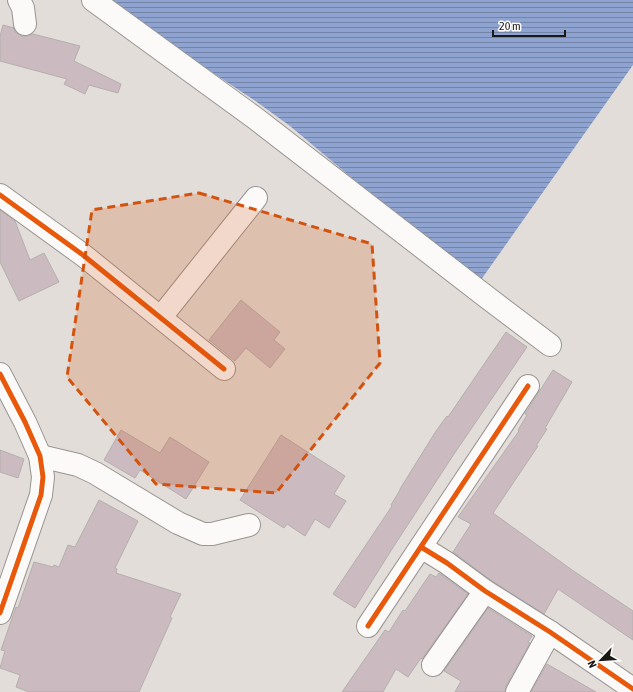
<svg xmlns="http://www.w3.org/2000/svg" width="633" height="692" font-family="'Asap Condensed',sans-serif">
<style>
.water{fill:url(#water-rules)}
.building{fill:#cbbbc1;stroke:#b3afae}
.lines{fill:none;stroke-linecap:round;stroke-linejoin:round}
.minor-casing{stroke:#989592;stroke-width:24}
.minor{stroke:#fbfaf9;stroke-width:22}
.cycleway-casing{stroke:#fff;stroke-width:8}
.cycleway{stroke:#e8590c;stroke-width:5}
.marked{fill:#d3520d;fill-opacity:0.2;stroke:#d3520d;stroke-width:3;stroke-dasharray:8 5;stroke-linejoin:round}
</style>
<defs>
<pattern id="water-rules" width="6" height="5" patternUnits="userSpaceOnUse"><rect width="6" height="5" fill="#8fa3d0"/><path d="M0 2.5h6" fill="none" stroke="#7484a8"/></pattern>
</defs>
<rect width="100%" height="100%" fill="#e2ddd8"/>
<path class="water" d="M102,0H633V65L478,284L290,126L254,100Z"/>
<g class="building">
<path d="M3,25L14,28L15,32L21,36H27L33,34L80,46L74,61L121,84L118,93L89,85L85,94L64,84L67,79L0,61V36Z"/>
<path d="M0,210L15,221L30,260L44,253L59,282L19,301L0,262Z"/>
<path d="M241,300L280,332L274,340L285,349L270,368L246,348L235,361L209,340Z"/>
<path d="M506,332L527,347L454,454L392,549L355,608L333,594L392,506L391,505L400,490V489L436,431L447,416L448,417Z"/>
<path d="M553,370L572,382L545,428L547,429L536,446H538L493,513L572,570L633,611V640L558,589L544,614L492,581L453,552L471,524L458,517L519,431L518,430L527,415L525,414Z"/>
<path d="M121,430L160,453L170,437L209,462L186,499L140,470L135,478L104,460Z"/>
<path d="M281,435L345,476L334,494L346,501L329,528L315,519L305,536L287,524L284,528L240,500Z"/>
<path d="M0,450L24,459L18,478L0,472Z"/>
<path d="M99,500L138,521L115,568L117,569L116,573L181,594L170,617L172,618L139,692H29L16,687L20,675L0,668L5,651L1,650L16,607L18,608L34,562L53,567L54,565L59,567L68,545L75,547Z"/>
<path d="M439,573L468,594L422,659L421,658L408,677L396,669L383,692H342L385,630L389,632L403,610L405,611L430,574L436,577Z"/>
<path d="M488,608L532,636L528,642L530,643L506,686L505,692H455L461,681L444,671Z"/>
<path d="M547,664L596,692H531Z"/>
</g>
<g class="lines">
<defs>
<g id="minor">
<path d="M19,0L23,8L25,24"/>
<path d="M93,0L255,118L484,295L550,345"/>
<path d="M0,195L83,255L224,369"/>
<path d="M161,317L256,198"/>
<path d="M0,374L25,422L40,456L43,477L41,495L0,613"/>
<path d="M40,456L78,465L95,473L178,523L203,534H212L249,525"/>
<path d="M421,547L447,563L485,591L550,632L633,689"/>
<path d="M368,626L528,386"/>
<path d="M433,665L485,591"/>
<path d="M517,692L550,632"/>
</g>
</defs>
<use href="#minor" class="minor-casing"/>
<use href="#minor" class="minor"/>
<defs>
<g id="cycleway">
<path d="M0,195L83,255L224,369"/>
<path d="M0,374L25,422L40,456L43,477L41,495L0,613"/>
<path d="M421,547L447,563L485,591L550,632L633,689"/>
<path d="M368,626L528,386"/>
</g>
</defs>
<use href="#cycleway" class="cycleway-casing"/>
<use href="#cycleway" class="cycleway"/>
</g>
<path class="marked" d="M199,193L372,244L380,363L276,493L156,484L67,377L92,210Z"/>
<g transform="translate(601 660) rotate(245)" stroke="#ffffff" stroke-width="3" paint-order="stroke">
<path d="M0-3L7 15L0 10L-7 15Z" fill="#1a1814"/>
<text y="-6" font-size="11" font-weight="bold" text-anchor="middle" fill="#1a1814">N</text>
</g>
<path d="M493 30v6h72v-6" fill="none" stroke="#1a1814" stroke-width="2"/>
<text x="499" y="30" font-size="12" fill="#1a1814" stroke="#ffffff" stroke-width="3" paint-order="stroke">20 m</text>
</svg>
